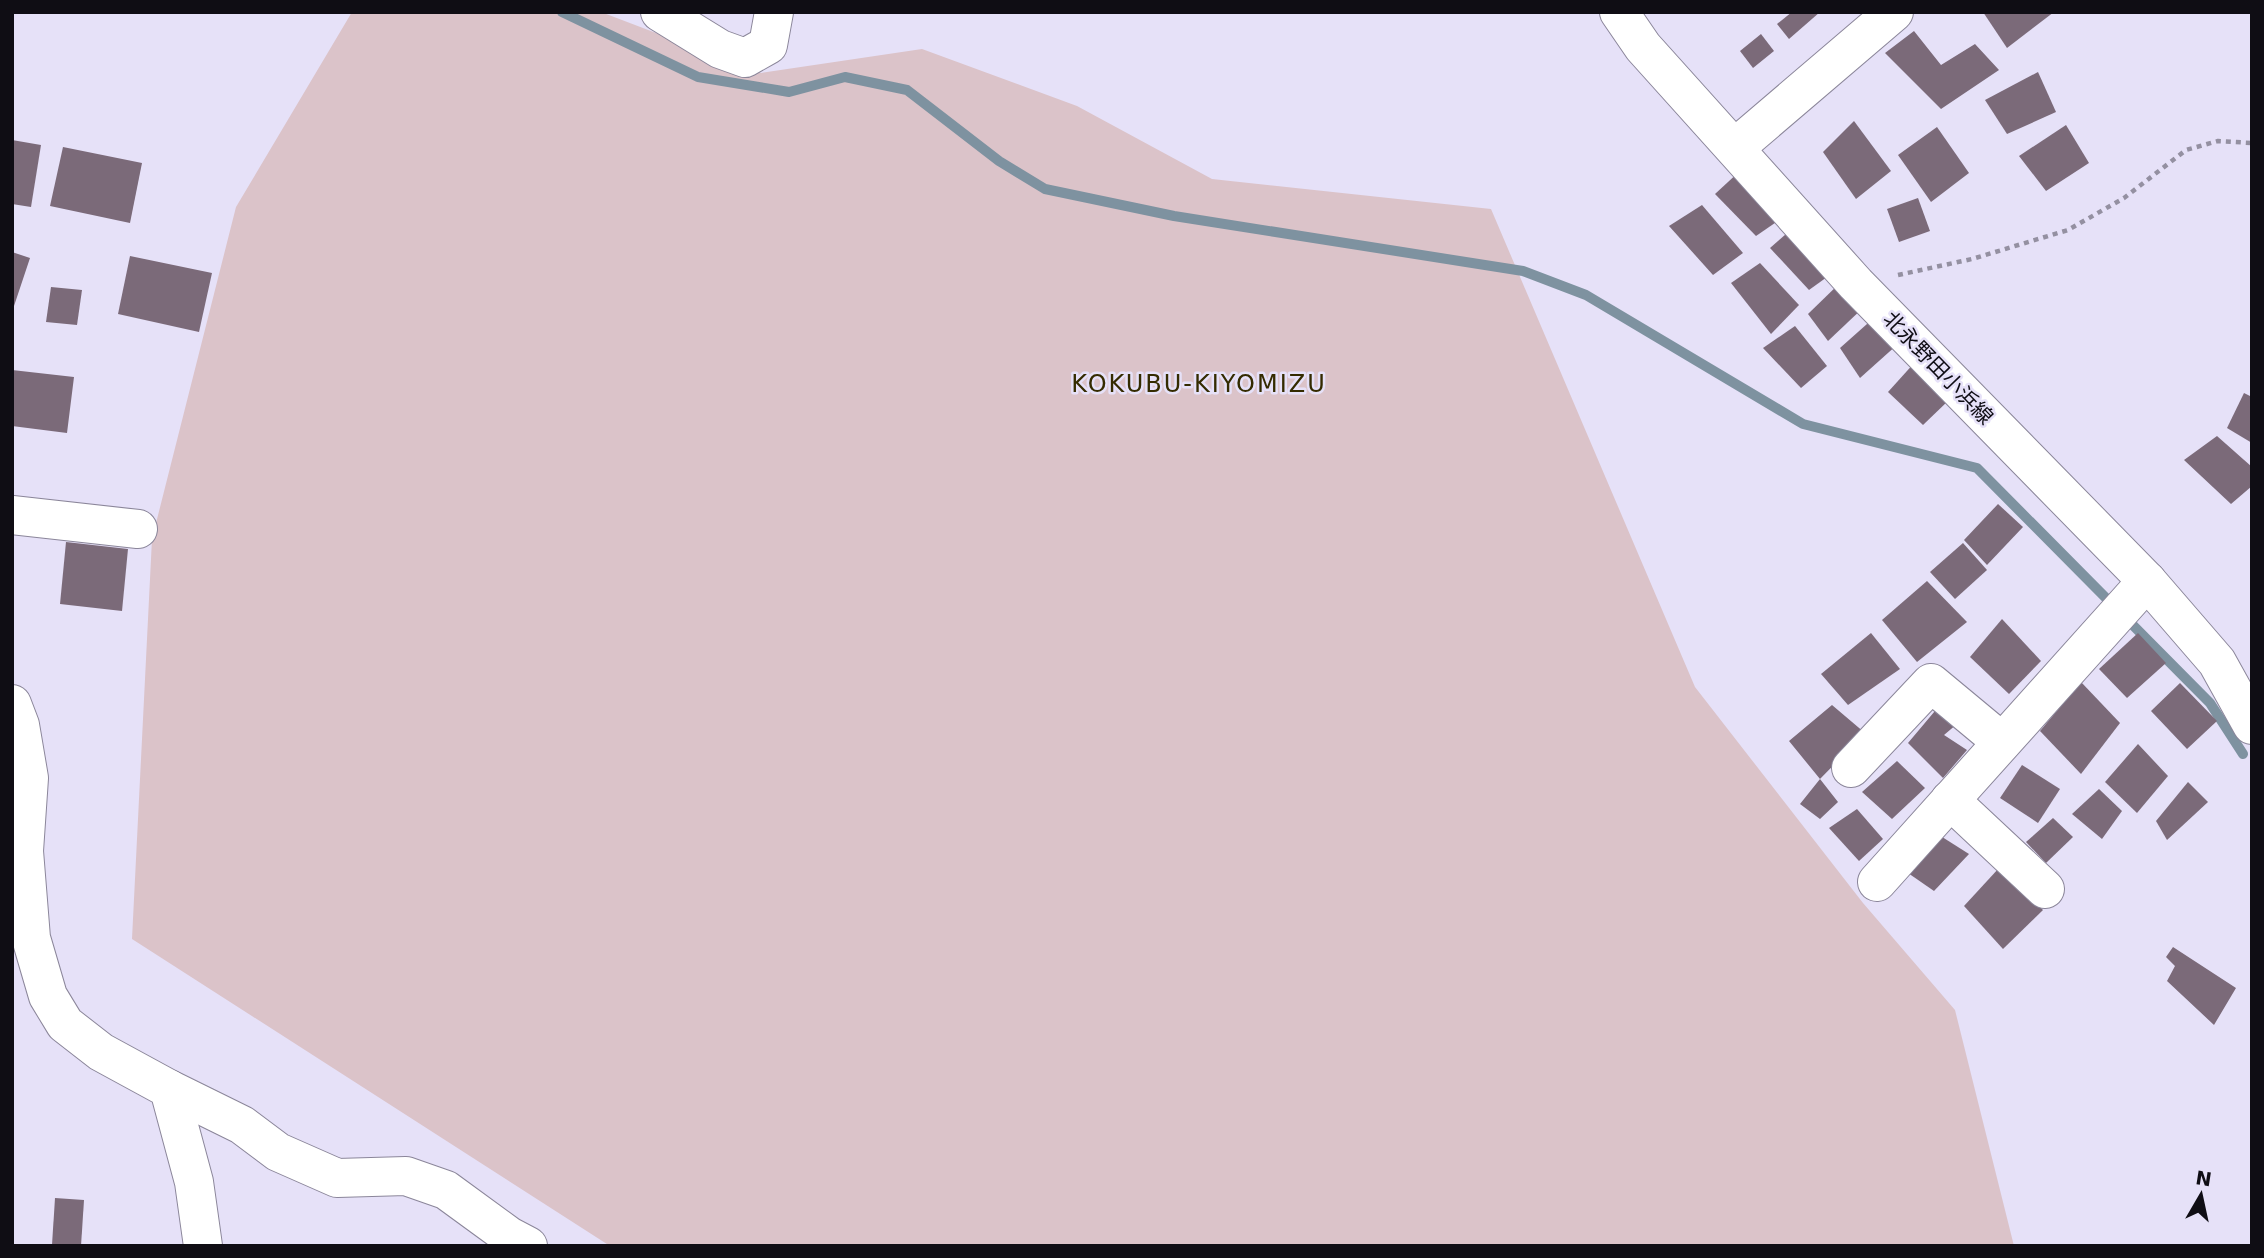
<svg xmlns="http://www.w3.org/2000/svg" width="2264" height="1258" font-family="'DejaVu Sans','Noto Sans JP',sans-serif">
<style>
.green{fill:#dbc3c9}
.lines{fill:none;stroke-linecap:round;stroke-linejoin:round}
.stream{stroke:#7e92a0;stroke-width:10}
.building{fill:#7b6a79}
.minor-casing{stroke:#8b869a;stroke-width:40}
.secondary-casing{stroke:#8b869a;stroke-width:40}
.path{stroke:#9490a1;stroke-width:4.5;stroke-dasharray:5 5;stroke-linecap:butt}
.minor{stroke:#fff;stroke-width:38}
.secondary{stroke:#fff;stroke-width:38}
.labels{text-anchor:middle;stroke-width:5;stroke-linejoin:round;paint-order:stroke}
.street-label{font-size:21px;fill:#0f0d14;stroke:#e6e1f8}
.quarter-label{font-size:24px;letter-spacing:2px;fill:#342b00;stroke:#e6e1f8}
</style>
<rect width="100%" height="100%" fill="#e6e1f8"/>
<path class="green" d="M352,12H601L761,73L922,49L1077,106L1212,179L1491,209L1695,687L1863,903L1955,1010L2014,1246H610L132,939L152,539L236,207Z"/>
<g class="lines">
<path class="stream" d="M562,12L698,77L789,92L845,77L907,90L999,161L1045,189L1174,216L1523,271L1586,295L1803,424L1977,468L2210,703L2243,754"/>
</g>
<g class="building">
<path d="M1792,12H1820L1789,39L1777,24Z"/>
<path d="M1983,12H2054L2007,48Z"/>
<path d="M1914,31L1941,65L1975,44L1999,70L1941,109L1885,53Z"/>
<path d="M1761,34L1774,51L1753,68L1740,51Z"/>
<path d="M2038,72L2056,112L2007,134L1985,100Z"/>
<path d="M1854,121L1891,171L1856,199L1823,152Z"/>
<path d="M2066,125L2089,163L2046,191L2019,156Z"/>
<path d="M1937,127L1969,173L1931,202L1898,155Z"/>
<path d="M12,140L41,145L31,207L12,204Z"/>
<path d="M63,147L142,163L130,223L50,206Z"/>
<path d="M1741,170L1782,218L1756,236L1715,194Z"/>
<path d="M1918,198L1930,231L1899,242L1887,209Z"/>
<path d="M1702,205L1743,253L1713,275L1669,226Z"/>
<path d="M1794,227L1834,272L1809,290L1770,248Z"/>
<path d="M12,252L30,258L13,309H12Z"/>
<path d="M130,256L212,273L199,332L118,314Z"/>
<path d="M1760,263L1799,305L1771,334L1731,283Z"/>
<path d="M1843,280L1865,306L1828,341L1808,314Z"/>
<path d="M51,287L82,290L77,325L46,322Z"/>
<path d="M1876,316L1898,344L1860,378L1840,348Z"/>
<path d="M1795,326L1827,366L1801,388L1763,348Z"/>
<path d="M1916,361L1949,400L1923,425L1888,392Z"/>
<path d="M12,370L74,377L67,433L12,426Z"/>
<path d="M2244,393L2252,397V443L2227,428Z"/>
<path d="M2217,436L2252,467V486L2231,504L2184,460Z"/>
<path d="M1998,504L2023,527L1987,565L1964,540Z"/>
<path d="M66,542L128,549L122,611L60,604Z"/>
<path d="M1963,543L1987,570L1955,599L1930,572Z"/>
<path d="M1927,581L1967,622L1917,662L1882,620Z"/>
<path d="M2002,619L2041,661L2009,694L1970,657Z"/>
<path d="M1871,633L1900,669L1848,705L1821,674Z"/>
<path d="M2138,633L2166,663L2127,698L2099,669Z"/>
<path d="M2081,682L2120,723L2081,774L2040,731Z"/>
<path d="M2180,683L2217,721L2187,749L2151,711Z"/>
<path d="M1832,705L1865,733L1820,779L1838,802L1820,819L1800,804L1820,779L1789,741Z"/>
<path d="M1940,705L1957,724L1944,735L1967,750L1943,778L1908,743Z"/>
<path d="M2138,744L2168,776L2137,813L2105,782Z"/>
<path d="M1897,761L1925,788L1892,819L1862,792Z"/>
<path d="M2022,765L2060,789L2038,823L2000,798Z"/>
<path d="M2188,782L2208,802L2167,840L2156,821Z"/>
<path d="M2099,789L2122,811L2102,839L2072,814Z"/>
<path d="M1857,809L1883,839L1859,861L1829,828Z"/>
<path d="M2053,818L2073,837L2046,863L2026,842Z"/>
<path d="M1939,835L1969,854L1934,891L1908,873Z"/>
<path d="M1999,868L2043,910L2003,949L1964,906Z"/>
<path d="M2173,947L2236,988L2214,1025L2167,981L2175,966L2166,957Z"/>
<path d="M55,1198L84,1200L81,1246L52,1245Z"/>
</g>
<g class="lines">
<defs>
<g id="minor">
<path d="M660,12L720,49L745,58L768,45L774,12"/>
<path d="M1736,147L1894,12"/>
<path d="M12,515L138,529"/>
<path d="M12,704L20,725L29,778L24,851L31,938L48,996L65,1024L101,1052L169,1089L194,1182L203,1246"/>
<path d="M1851,768L1931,683L2002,742"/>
<path d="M1950,800L2045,889"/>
<path d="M1877,882L2147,581"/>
<path d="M169,1089L242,1125L278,1152L337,1178L406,1176L446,1190L509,1236L528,1246"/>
</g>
<path id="secondary" d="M1619,12L1643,47L1856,284L2147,581L2217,662L2252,725"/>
</defs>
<use href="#minor" class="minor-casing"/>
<use href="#secondary" class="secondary-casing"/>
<path class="path" d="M1898,275L1972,259L2068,230L2124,198L2186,150L2218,141L2252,143"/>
<use href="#minor" class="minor"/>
<use href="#secondary" class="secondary"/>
</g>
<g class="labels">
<g class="street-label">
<text transform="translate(1938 368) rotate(46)" y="7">北永野田小浜線</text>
</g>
<g class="quarter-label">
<text x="1199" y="392">KOKUBU-KIYOMIZU</text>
</g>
</g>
<rect width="2264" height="1258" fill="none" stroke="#0f0d14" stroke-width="28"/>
<g transform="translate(2201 1195) rotate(9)" stroke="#e6e1f8" stroke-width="5" paint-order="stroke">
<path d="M0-5L12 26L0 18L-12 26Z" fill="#0f0d14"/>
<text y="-10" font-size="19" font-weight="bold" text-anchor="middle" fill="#0f0d14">N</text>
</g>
</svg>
